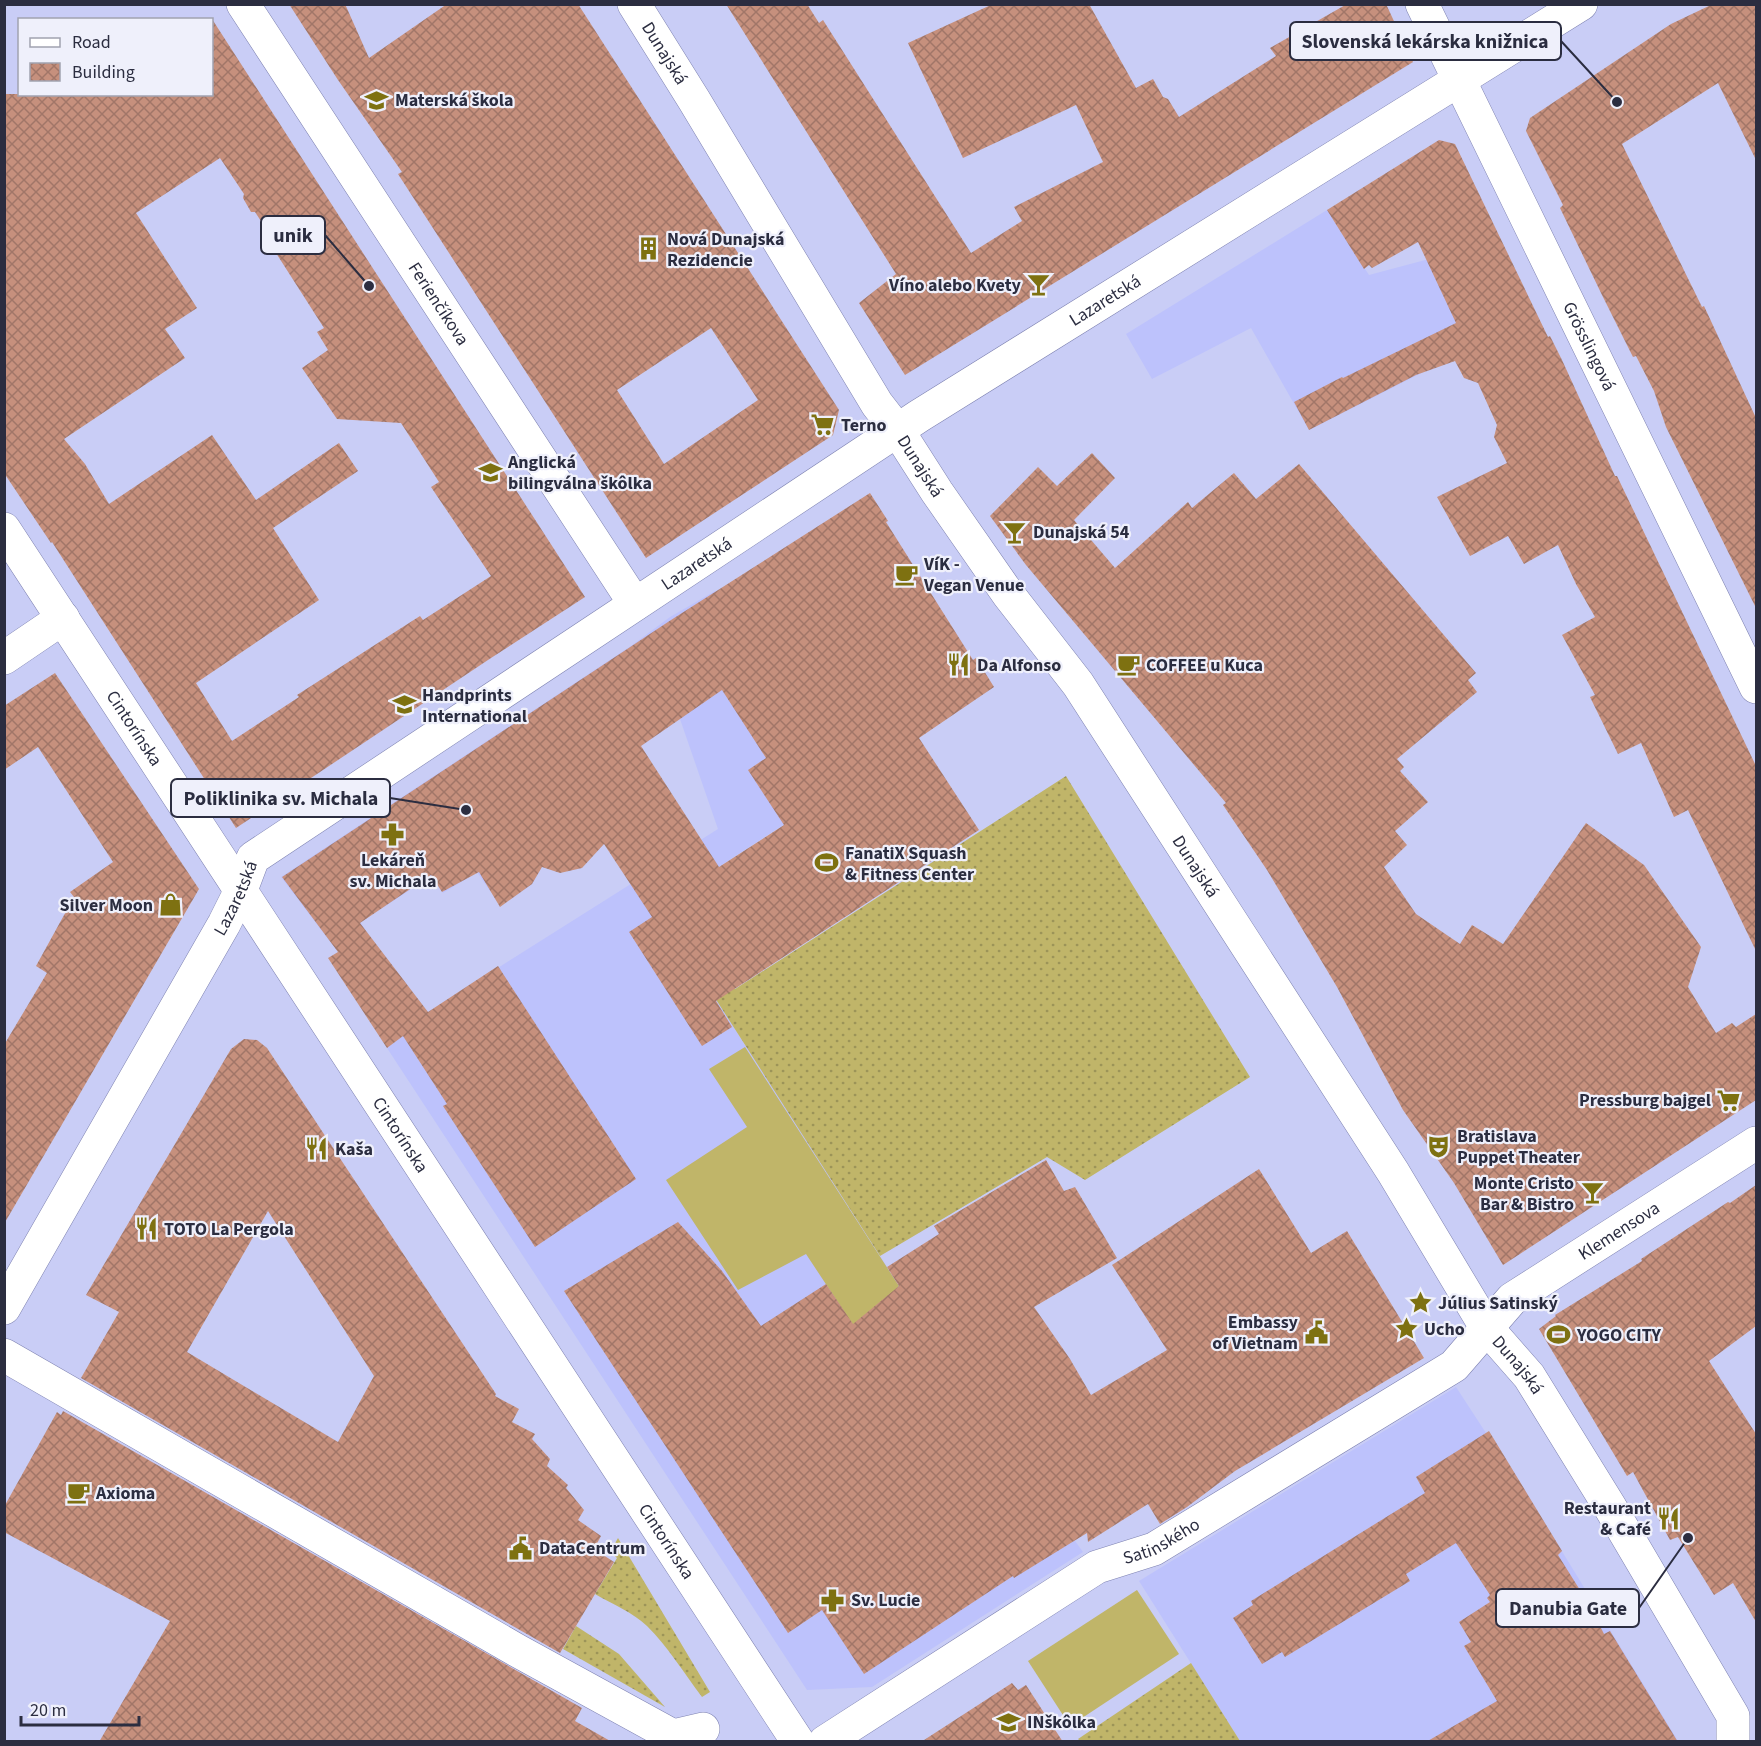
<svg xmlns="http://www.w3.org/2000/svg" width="1761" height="1746" font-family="'Source Sans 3',sans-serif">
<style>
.built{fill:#bdc2fc}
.grass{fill:url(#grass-dots)}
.garden{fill:#c0b569}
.building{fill:url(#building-cross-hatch);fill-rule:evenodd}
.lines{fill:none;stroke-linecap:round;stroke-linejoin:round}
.minor-casing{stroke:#7e82b1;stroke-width:34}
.minor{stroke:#fff;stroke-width:33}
.labels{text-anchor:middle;stroke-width:4.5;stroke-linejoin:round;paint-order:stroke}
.street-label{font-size:18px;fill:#2b2d40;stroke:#eff0fb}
.poi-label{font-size:18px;font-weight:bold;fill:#2b2d40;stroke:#eff0fb;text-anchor:start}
.leader{fill:none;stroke:#2b2d40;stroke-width:2}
.callout-dot{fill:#2b2d40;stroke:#eff0fb;stroke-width:2}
.callout{fill:#eff0fb;stroke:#2b2d40;stroke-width:2}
.callout-label{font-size:20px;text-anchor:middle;font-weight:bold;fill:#2b2d40}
</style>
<defs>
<pattern id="grass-dots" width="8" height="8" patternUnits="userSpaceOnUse" patternTransform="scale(1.5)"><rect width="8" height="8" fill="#c0b569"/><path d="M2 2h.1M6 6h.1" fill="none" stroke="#9c9458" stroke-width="1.8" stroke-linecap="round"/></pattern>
<pattern id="building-cross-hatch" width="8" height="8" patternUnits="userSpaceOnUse" patternTransform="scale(1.5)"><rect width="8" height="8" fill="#c6907d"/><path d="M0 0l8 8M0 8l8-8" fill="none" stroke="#a17668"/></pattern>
</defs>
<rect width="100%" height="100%" fill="#c9cdf6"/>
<g class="built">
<path d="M1327,210L1369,275L1429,259L1494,228L1453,357L1309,430L1251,328L1152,379L1126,334Z"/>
<path d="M715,591L831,794L669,899L660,912L887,1267L899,1286L897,1288L1041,1477L1075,1541L1083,1552L872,1687L807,1690L387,1048L430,1015L428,1012L718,829L680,719L571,794L533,873L535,879L532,884L509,900L490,891L477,872L443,893L431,876L384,907L382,905L359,920L366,931L338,952L281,877L631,646L670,617Z"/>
<path d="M1456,1387L1486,1433L1489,1432L1678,1741H1240L1139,1581Z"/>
</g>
<g class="grass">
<path d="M1066,776L1250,1077L1085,1180L1047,1157L880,1256L660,912L735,989Z"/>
<path d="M618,1538L710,1692L702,1697C684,1673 668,1647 647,1626C632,1612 612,1604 595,1594L617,1558L610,1552Z"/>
<path d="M576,1626L619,1654L665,1707L563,1649Z"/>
<path d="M1191,1663L1240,1741H1080L1078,1739Z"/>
</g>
<g class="garden">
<path d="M745,1047L899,1286L897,1288L911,1413L806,1254L738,1290L666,1180L747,1127L709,1069Z"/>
<path d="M1137,1590L1179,1654L1070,1726L1028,1661Z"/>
</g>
<g class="building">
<path d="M289,4H345L369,58L447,4H578L839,410L833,435L646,558L398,174L402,172L338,80ZM711,328L758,400L664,464L617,390Z"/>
<path d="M726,4H807L819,23L823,20L971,253L1022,221L1014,207L1103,162L1076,105L963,158L908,43L993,4H1089L1136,88L1153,79L1163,97L1168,99L1179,117L1276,56L1270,48L1347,4H1386L1413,62L905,375L859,303L896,274Z"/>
<path d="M1713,4H1756V160L1718,83L1622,144L1702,307L1704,306L1756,418V608L1666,427L1654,391L1636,356L1633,357L1602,295L1560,208L1563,205L1526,131L1530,118L1671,24Z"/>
<path d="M212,19L585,597L491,658L236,828L52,542L51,543L4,473V94H212ZM220,158L244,194L243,198L251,212H255L280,250L276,253L324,328L317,332L328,350L302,368L337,419L401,423L439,482L431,487L491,576L423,620L420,616L395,632L297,695L299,697L232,741L196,683L319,600L273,528L358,471L339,443L256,500L212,435L109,504L85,464L64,439L185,358L165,329L197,308L136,213Z"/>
<path d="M1439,140L1455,144L1548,337L1550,336L1562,360L1615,476H1617L1756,766V951L1688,810L1674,817L1641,743L1618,754L1590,697L1595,695L1562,635L1595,617L1576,584L1558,545L1524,564L1508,536L1470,556L1437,497L1507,463L1494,437L1497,425L1478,383L1464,378L1455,361L1416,375L1309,430L1294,402L1342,377L1343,378L1456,323L1418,242L1372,268L1369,265L1364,269L1327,210Z"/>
<path d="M1092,453L1115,478L1074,520L1115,568L1188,502L1192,508L1234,473L1256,499L1299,464L1476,673L1468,680L1477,692L1397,759L1404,767L1400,771L1428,802L1395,831L1407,845L1384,867L1416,914L1460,944L1472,925L1503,944L1586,823L1644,865L1701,947L1688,987L1716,1033L1732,1023L1736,1027L1756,1014V1100L1503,1265L1454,1183L1403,1110L1337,987L1267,870L1223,805L1226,803L1026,565L990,516L1038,467L1057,486Z"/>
<path d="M870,493L888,521L886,522L973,660L976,658L994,687L919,738L979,830L716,1001L732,1027L702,1046L629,932L652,917L604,844L582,868L560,873L542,867L532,884L500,907L479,872L442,892L431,875L360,923L428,1012L498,966L636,1179L535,1247L443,1106L447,1104L403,1036L387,1048L328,958L338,952L282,877L671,620ZM722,690L766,758L748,770L784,825L719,867L641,746Z"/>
<path d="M55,673L199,889L4,1224V1045L47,973L36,966L74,897L70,892L113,862L38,747L4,770V706Z"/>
<path d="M244,1039L257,1040L267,1048L496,1394L495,1396L519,1409L512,1422L535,1434L532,1439L550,1459L547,1466L568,1485L566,1488L584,1510L578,1520L601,1536L594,1549L614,1562L560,1653L81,1378L119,1312L86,1295L231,1049ZM268,1211L374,1376L338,1442L187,1352Z"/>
<path d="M1046,1160L1064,1191L1075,1187L1117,1258L1034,1307L1070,1359L1091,1395L1167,1350L1112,1265L1259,1169L1311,1253L1347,1231L1424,1358L1235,1471L1187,1507L1160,1524L1148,1504L1088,1542L1087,1533L1014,1578L1013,1576L864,1674L822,1610L788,1633L564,1291L678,1222L722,1271L761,1326L826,1284L853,1324L899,1286L887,1267L939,1234L934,1226Z"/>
<path d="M1756,1185V1326L1709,1361L1756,1434V1622L1733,1583L1714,1595L1678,1537L1670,1540L1633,1472L1627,1476L1539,1329L1556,1316L1555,1315L1642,1261L1641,1259L1728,1202L1730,1203Z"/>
<path d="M63,1411L582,1708L575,1721L612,1742H99L170,1621L4,1532V1507L57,1412L61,1415Z"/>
<path d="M1489,1431L1562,1551L1558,1555L1590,1606L1604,1634L1610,1631L1678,1742H1426L1497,1701L1464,1646L1471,1642L1459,1622L1490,1602L1487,1598L1490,1595L1456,1543L1406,1574L1410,1581L1285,1657L1282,1652L1262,1664L1233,1618L1253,1605L1251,1601L1425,1493L1416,1477Z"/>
<path d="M1012,1683L1018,1690L1026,1685L1063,1742H921Z"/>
</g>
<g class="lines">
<defs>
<g id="minor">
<path id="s1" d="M243,4L635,604"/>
<path id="s2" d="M634,4L694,100L877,404L898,431L937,492L1008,594L1078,684L1393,1172L1486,1327L1529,1376L1610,1507L1733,1716V1742"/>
<path id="s3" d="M1422,4L1756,687"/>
<path id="s4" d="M4,529L798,1742"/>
<path d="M4,658L63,618"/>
<path id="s5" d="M4,1308L224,924L241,890L253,858L919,416L1581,4"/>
<path d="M4,1355L518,1651L673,1736L703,1729"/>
<path id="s6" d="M825,1742L1097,1567L1154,1549L1454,1366L1512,1299L1756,1143"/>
</g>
</defs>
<use href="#minor" class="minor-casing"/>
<use href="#minor" class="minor"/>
</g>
<defs>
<symbol id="school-bare" viewBox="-9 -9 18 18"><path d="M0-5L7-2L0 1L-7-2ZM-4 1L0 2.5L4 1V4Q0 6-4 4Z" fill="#7e7111" stroke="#eff0fb" stroke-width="2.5" paint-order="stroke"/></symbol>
<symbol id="building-bare" viewBox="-9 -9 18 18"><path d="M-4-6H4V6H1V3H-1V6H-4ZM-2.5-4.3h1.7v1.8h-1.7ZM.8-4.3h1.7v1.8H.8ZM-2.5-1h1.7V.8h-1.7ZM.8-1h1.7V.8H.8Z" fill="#7e7111" stroke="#eff0fb" stroke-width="2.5" paint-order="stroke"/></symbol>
<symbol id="bar-bare" viewBox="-9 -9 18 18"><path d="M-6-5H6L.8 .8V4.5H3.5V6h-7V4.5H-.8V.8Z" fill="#7e7111" stroke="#eff0fb" stroke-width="2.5" paint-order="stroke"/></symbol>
<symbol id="supermarket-bare" viewBox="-9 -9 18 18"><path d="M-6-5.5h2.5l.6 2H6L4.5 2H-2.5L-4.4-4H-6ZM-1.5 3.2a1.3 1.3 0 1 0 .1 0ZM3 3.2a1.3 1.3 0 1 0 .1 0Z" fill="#7e7111" stroke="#eff0fb" stroke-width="2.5" paint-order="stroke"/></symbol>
<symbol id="cafe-bare" viewBox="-9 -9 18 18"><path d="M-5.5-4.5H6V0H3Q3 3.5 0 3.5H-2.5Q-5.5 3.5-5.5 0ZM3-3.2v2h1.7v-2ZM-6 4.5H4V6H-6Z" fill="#7e7111" stroke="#eff0fb" stroke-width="2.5" paint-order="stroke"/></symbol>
<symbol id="restaurant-bare" viewBox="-9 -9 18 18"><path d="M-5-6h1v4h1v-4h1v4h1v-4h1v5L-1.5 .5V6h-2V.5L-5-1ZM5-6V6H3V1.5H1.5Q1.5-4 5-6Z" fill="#7e7111" stroke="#eff0fb" stroke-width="2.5" paint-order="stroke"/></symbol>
<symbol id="pharmacy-bare" viewBox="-9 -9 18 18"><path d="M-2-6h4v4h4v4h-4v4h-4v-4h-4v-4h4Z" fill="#7e7111" stroke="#eff0fb" stroke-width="2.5" paint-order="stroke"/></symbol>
<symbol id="stadium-bare" viewBox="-9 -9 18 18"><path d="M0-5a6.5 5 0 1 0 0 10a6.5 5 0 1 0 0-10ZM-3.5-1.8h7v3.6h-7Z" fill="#7e7111" stroke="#eff0fb" stroke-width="2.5" paint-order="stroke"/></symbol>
<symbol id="shop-bare" viewBox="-9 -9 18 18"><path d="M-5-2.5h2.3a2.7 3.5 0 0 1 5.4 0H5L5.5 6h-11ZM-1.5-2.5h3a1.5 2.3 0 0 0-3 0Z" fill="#7e7111" stroke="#eff0fb" stroke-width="2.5" paint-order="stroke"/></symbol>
<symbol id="theatre-bare" viewBox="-9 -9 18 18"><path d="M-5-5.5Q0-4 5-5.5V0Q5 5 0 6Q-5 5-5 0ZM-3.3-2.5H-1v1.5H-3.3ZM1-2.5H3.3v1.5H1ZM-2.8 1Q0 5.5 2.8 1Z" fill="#7e7111" stroke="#eff0fb" stroke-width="2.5" paint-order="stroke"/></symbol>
<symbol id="sight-bare" viewBox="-9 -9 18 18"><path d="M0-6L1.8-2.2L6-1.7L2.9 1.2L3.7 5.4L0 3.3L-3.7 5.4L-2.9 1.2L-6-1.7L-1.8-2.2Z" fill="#7e7111" stroke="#eff0fb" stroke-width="2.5" paint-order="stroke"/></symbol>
<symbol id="civic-bare" viewBox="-9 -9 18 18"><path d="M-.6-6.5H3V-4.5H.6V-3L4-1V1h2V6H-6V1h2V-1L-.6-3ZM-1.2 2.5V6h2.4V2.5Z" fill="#7e7111" stroke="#eff0fb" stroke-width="2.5" paint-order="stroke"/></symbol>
</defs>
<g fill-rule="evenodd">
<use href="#school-bare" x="360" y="84" width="33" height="33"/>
<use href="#building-bare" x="632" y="232" width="33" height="33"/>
<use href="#bar-bare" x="1022" y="268" width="33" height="33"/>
<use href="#supermarket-bare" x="806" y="408" width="33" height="33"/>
<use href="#school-bare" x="474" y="456" width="33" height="33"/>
<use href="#bar-bare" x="998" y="516" width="33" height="33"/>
<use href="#cafe-bare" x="890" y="558" width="33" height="33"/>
<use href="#restaurant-bare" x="942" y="648" width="33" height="33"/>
<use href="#cafe-bare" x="1112" y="648" width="33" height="33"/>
<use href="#school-bare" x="388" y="688" width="33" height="33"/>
<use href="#pharmacy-bare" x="376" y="818" width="33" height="33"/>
<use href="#stadium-bare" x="810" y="846" width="33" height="33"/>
<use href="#shop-bare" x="154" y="888" width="33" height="33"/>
<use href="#supermarket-bare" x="1712" y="1084" width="33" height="33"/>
<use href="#theatre-bare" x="1422" y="1130" width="33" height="33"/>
<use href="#restaurant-bare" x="300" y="1132" width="33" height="33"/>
<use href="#bar-bare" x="1576" y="1176" width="33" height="33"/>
<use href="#restaurant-bare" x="130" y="1212" width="33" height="33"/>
<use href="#sight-bare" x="1404" y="1286" width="33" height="33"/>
<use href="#sight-bare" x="1390" y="1312" width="33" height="33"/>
<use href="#civic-bare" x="1300" y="1316" width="33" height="33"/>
<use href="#stadium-bare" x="1542" y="1318" width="33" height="33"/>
<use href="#cafe-bare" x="62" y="1476" width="33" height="33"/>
<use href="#restaurant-bare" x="1652" y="1502" width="33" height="33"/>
<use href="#civic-bare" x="504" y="1532" width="33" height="33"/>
<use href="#pharmacy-bare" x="816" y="1584" width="33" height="33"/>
<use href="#school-bare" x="992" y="1706" width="33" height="33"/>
</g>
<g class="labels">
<g class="street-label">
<text dy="6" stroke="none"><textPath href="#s2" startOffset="58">Dunajská</textPath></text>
<text dy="6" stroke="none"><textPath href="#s5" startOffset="1533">Lazaretská</textPath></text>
<text dy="6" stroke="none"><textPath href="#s1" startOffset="358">Ferienčíkova</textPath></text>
<text dy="6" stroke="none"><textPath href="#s3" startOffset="381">Grösslingová</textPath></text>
<text dy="6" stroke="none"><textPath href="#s2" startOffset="544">Dunajská</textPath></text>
<text dy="6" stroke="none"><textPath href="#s5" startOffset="1047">Lazaretská</textPath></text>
<text dy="6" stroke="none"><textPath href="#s4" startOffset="238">Cintorínska</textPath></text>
<text dy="6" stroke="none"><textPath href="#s2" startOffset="1030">Dunajská</textPath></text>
<text dy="6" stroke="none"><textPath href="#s5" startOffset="471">Lazaretská</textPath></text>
<text dy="6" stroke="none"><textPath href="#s4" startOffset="724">Cintorínska</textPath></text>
<text dy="6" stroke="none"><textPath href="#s6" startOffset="950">Klemensova</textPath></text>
<text dy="6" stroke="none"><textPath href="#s2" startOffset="1624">Dunajská</textPath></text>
<text dy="6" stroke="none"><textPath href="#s6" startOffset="393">Satinského</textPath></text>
<text dy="6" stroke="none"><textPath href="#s4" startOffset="1210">Cintorínska</textPath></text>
</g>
<g class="poi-label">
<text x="395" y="106">Materská škola</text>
<text x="667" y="245">Nová Dunajská<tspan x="667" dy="21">Rezidencie</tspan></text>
<text x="1021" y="291" text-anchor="end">Víno alebo Kvety</text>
<text x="841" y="431">Terno</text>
<text x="508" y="468">Anglická<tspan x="508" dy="21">bilingválna škôlka</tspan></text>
<text x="1033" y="538">Dunajská 54</text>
<text x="924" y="570">VíK -<tspan x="924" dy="21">Vegan Venue</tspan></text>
<text x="977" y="671">Da Alfonso</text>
<text x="1146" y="671">COFFEE u Kuca</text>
<text x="422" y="701">Handprints<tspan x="422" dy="21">International</tspan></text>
<text x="845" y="859">FanatiX Squash<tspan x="845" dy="21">&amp; Fitness Center</tspan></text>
<text x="393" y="866" text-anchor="middle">Lekáreň<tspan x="393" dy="21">sv. Michala</tspan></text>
<text x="153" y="911" text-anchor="end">Silver Moon</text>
<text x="1711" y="1106" text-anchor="end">Pressburg bajgel</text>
<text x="1457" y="1142">Bratislava<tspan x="1457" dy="21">Puppet Theater</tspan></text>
<text x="335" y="1155">Kaša</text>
<text x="1574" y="1189" text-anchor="end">Monte Cristo<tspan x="1574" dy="21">Bar &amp; Bistro</tspan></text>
<text x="164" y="1235">TOTO La Pergola</text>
<text x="1438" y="1309">Július Satinský</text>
<text x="1298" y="1328" text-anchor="end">Embassy<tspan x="1298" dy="21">of Vietnam</tspan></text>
<text x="1424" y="1335">Ucho</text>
<text x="1577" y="1341">YOGO CITY</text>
<text x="96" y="1499">Axioma</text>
<text x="1651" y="1514" text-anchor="end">Restaurant<tspan x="1651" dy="21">&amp; Café</tspan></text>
<text x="539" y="1554">DataCentrum</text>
<text x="851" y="1606">Sv. Lucie</text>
<text x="1027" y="1728">INškôlka</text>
</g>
</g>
<path class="leader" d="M1617 102L1561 41M369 286L325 235M466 810L390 798M1688 1538L1639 1608"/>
<g class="callout-dot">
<circle cx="1617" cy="102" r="6"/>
<circle cx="369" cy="286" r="6"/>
<circle cx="466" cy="810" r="6"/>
<circle cx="1688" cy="1538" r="6"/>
</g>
<g class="callout">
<rect x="1290" y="22" width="271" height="38" rx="6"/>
<rect x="261" y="216" width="64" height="38" rx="6"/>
<rect x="171" y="779" width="219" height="38" rx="6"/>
<rect x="1496" y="1589" width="143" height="38" rx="6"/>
</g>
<g class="callout-label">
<text x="1425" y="48">Slovenská lekárska knižnica</text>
<text x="293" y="242">unik</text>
<text x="281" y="805">Poliklinika sv. Michala</text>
<text x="1568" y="1615">Danubia Gate</text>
</g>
<rect width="1761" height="1746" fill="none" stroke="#2b2d40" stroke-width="12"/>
<rect x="18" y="18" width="195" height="78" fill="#eff0fb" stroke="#a1a2b0" stroke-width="1.5"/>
<rect x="30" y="38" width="30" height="9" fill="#ffffff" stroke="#a1a2b0" stroke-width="1.5"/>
<text x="72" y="48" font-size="18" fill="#2b2d40">Road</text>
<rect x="30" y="63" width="30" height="18" fill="url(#building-cross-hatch)" stroke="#a1a2b0" stroke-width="1.5"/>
<text x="72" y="78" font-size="18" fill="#2b2d40">Building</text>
<path d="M21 1716v9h118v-9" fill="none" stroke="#2b2d40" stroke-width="3"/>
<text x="30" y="1716" font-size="18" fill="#2b2d40" stroke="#eff0fb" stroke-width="4.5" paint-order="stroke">20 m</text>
</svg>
